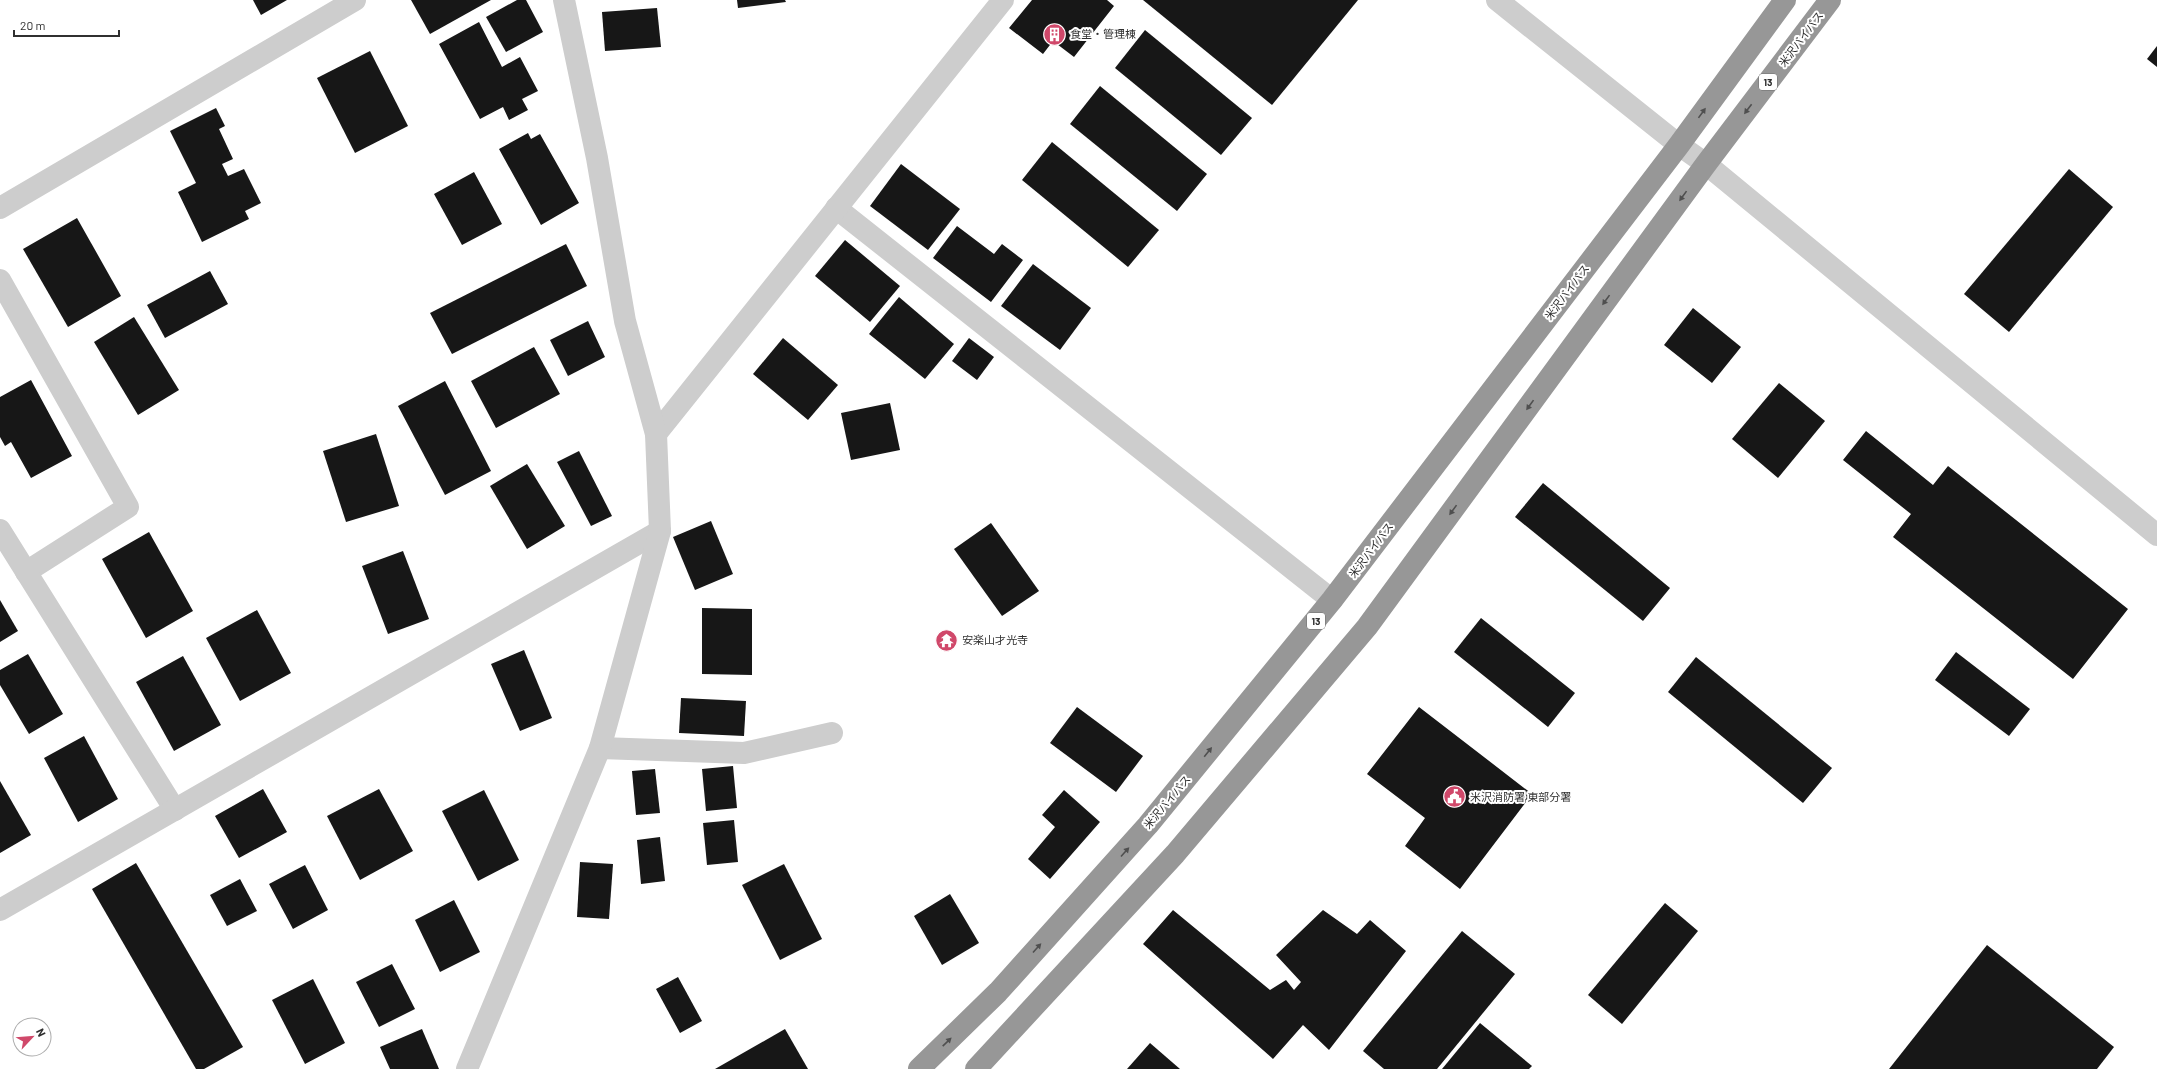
<svg xmlns="http://www.w3.org/2000/svg" width="2157" height="1069" font-family="Barlow,'Noto Sans JP',sans-serif">
<style>
.building{fill:#171717}
.lines{fill:none;stroke-linecap:round;stroke-linejoin:round}
.minor{stroke:#cdcdcd;stroke-width:22}
.highway{stroke:#979797;stroke-width:22}
.oneway{fill:#4f4f4f}
.labels{text-anchor:middle;stroke-width:4;stroke-linejoin:round;paint-order:stroke}
.shield{fill:#fff;stroke:#6e6e6e;stroke-width:1}
.shield-label{font-size:10px;font-weight:bold;fill:#303030}
.poi-label{font-size:11px;fill:#303030;stroke:#fff;text-anchor:start}
.street-label{font-size:11px;fill:#303030;stroke:#fff}
</style>
<rect width="100%" height="100%" fill="#fff"/>
<g class="building">
<path d="M253,0H287L261,15Z"/>
<path d="M411,0H491L430,34Z"/>
<path d="M517,0H526L543,32L506,52L486,17Z"/>
<path d="M737,0H785L786,2L738,8Z"/>
<path d="M1032,0H1107L1114,6L1074,57L1053,41L1043,54L1009,28Z"/>
<path d="M1143,0H1358L1272,105Z"/>
<path d="M657,8L661,47L605,51L602,12Z"/>
<path d="M479,22L502,67L520,57L538,91L522,99L528,110L509,120L503,107L480,119L439,44Z"/>
<path d="M1145,30L1252,118L1221,155L1115,68Z"/>
<path d="M2157,46V67L2147,59Z"/>
<path d="M370,51L408,126L355,153L317,78Z"/>
<path d="M1100,86L1207,174L1177,211L1070,124Z"/>
<path d="M216,108L225,126L219,129L233,159L222,164L228,176L244,169L261,203L245,211L249,219L202,242L178,192L196,183L170,131Z"/>
<path d="M528,133L531,139L540,134L579,203L541,225L499,149Z"/>
<path d="M1052,142L1159,230L1128,267L1022,180Z"/>
<path d="M901,164L960,209L928,250L870,206Z"/>
<path d="M2069,169L2113,207L2009,332L1964,294Z"/>
<path d="M474,172L502,224L462,245L434,194Z"/>
<path d="M77,218L121,296L68,327L23,249Z"/>
<path d="M957,226L994,254L1002,244L1023,260L991,302L933,258Z"/>
<path d="M845,240L900,286L870,322L815,276Z"/>
<path d="M566,244L587,286L452,354L430,313Z"/>
<path d="M1033,264L1091,308L1060,350L1001,306Z"/>
<path d="M210,271L228,304L165,338L147,305Z"/>
<path d="M899,297L954,344L925,379L869,334Z"/>
<path d="M1693,308L1741,347L1712,383L1664,345Z"/>
<path d="M134,317L179,390L138,415L94,342Z"/>
<path d="M588,321L605,357L568,376L550,340Z"/>
<path d="M783,338L838,385L808,420L753,374Z"/>
<path d="M969,338L994,357L977,380L952,361Z"/>
<path d="M534,347L560,394L496,428L471,381Z"/>
<path d="M31,380L72,456L31,478L11,442L5,446L0,437V397Z"/>
<path d="M445,381L491,471L445,495L398,406Z"/>
<path d="M1779,383L1825,421L1778,478L1732,439Z"/>
<path d="M890,403L900,450L851,460L841,413Z"/>
<path d="M1866,431L1933,485L1948,466L2128,609L2073,679L1893,537L1911,514L1843,460Z"/>
<path d="M376,434L399,506L346,522L323,451Z"/>
<path d="M579,451L612,516L591,526L557,462Z"/>
<path d="M527,464L565,526L527,549L490,486Z"/>
<path d="M1543,483L1670,588L1643,621L1515,517Z"/>
<path d="M711,521L733,574L695,590L673,537Z"/>
<path d="M991,523L1039,591L1002,616L954,549Z"/>
<path d="M149,532L193,611L146,638L102,559Z"/>
<path d="M403,551L429,619L388,634L362,566Z"/>
<path d="M0,600L18,631L0,642Z"/>
<path d="M702,608L752,609V675L702,674Z"/>
<path d="M257,610L291,673L240,701L206,638Z"/>
<path d="M1481,618L1575,693L1548,727L1454,652Z"/>
<path d="M524,650L552,718L520,731L491,664Z"/>
<path d="M1956,652L2030,709L2009,736L1935,680Z"/>
<path d="M28,654L63,714L29,734L0,685V670Z"/>
<path d="M183,656L221,725L174,751L136,682Z"/>
<path d="M1696,657L1832,768L1803,803L1668,692Z"/>
<path d="M681,698L746,701L744,736L679,733Z"/>
<path d="M1077,707L1143,756L1116,792L1050,743Z"/>
<path d="M1419,707L1532,794L1460,889L1405,846L1425,818L1367,774Z"/>
<path d="M84,736L118,799L78,822L44,758Z"/>
<path d="M733,766L737,808L706,811L702,769Z"/>
<path d="M655,769L660,813L636,815L632,771Z"/>
<path d="M0,781L31,835L0,853Z"/>
<path d="M263,789L287,832L239,858L215,816Z"/>
<path d="M379,789L413,851L360,880L327,816Z"/>
<path d="M484,790L519,860L478,881L442,811Z"/>
<path d="M1064,790L1100,822L1050,879L1028,859L1055,827L1042,815Z"/>
<path d="M734,820L738,862L707,865L703,823Z"/>
<path d="M660,837L665,881L641,884L637,840Z"/>
<path d="M580,862L613,864L609,919L577,917Z"/>
<path d="M136,863L243,1047L204,1069H196L92,889Z"/>
<path d="M784,864L822,939L780,960L742,885Z"/>
<path d="M305,865L328,910L293,929L269,884Z"/>
<path d="M240,879L257,911L227,926L210,895Z"/>
<path d="M950,894L979,943L942,965L914,916Z"/>
<path d="M454,900L480,952L440,972L415,920Z"/>
<path d="M1665,903L1698,931L1622,1024L1588,995Z"/>
<path d="M1173,910L1270,990L1286,980L1294,990L1301,982L1276,955L1323,910L1357,934L1370,920L1406,951L1329,1050L1303,1025L1273,1059L1143,944Z"/>
<path d="M1462,931L1515,974L1437,1069H1384L1363,1051Z"/>
<path d="M1987,945L2114,1047L2097,1069H1889Z"/>
<path d="M392,964L415,1009L379,1027L356,982Z"/>
<path d="M678,977L702,1021L680,1033L656,989Z"/>
<path d="M313,979L345,1043L305,1064L272,1000Z"/>
<path d="M1480,1023L1532,1066L1529,1069H1442Z"/>
<path d="M422,1029L439,1069H390L380,1047Z"/>
<path d="M785,1029L808,1069H715Z"/>
<path d="M1150,1043L1180,1069H1127Z"/>
</g>
<g class="lines">
<g class="minor">
<path d="M1497,0L1679,145L1706,164L2157,535"/>
<path d="M0,208L355,0"/>
<path d="M836,208L1332,600"/>
<path d="M0,280L128,507L26,572"/>
<path d="M656,434L1003,0"/>
<path d="M0,530L175,810"/>
<path d="M600,748L744,753L832,733"/>
<path d="M0,910L660,531"/>
<path d="M467,1069L600,748L660,531L656,434L625,321L597,158L564,0"/>
</g>
<g class="highway">
<path d="M919,1069L998,992L1148,825L1332,600L1679,145L1785,0"/>
<path d="M976,1069L1175,854L1367,627L1706,164L1830,0"/>
</g>
</g>
<defs><path id="oneway-solid" d="M-6-.8H1V-3.2L6.5 0L1 3.2V.8H-6Z"/></defs>
<g class="oneway">
<use href="#oneway-solid" transform="translate(1748 109) rotate(127)"/>
<use href="#oneway-solid" transform="translate(1702 113) rotate(-54)"/>
<use href="#oneway-solid" transform="translate(1683 196) rotate(126)"/>
<use href="#oneway-solid" transform="translate(1606 300) rotate(126)"/>
<use href="#oneway-solid" transform="translate(1530 405) rotate(126)"/>
<use href="#oneway-solid" transform="translate(1453 510) rotate(126)"/>
<use href="#oneway-solid" transform="translate(1208 752) rotate(-51)"/>
<use href="#oneway-solid" transform="translate(1125 852) rotate(-48)"/>
<use href="#oneway-solid" transform="translate(1037 948) rotate(-48)"/>
<use href="#oneway-solid" transform="translate(947 1042) rotate(-44)"/>
</g>
<defs>
<symbol id="building-disc" viewBox="-11 -11 22 22"><circle r="9.5" fill="#d0486a" stroke="#fff"/><path d="M-4-6H4V6H1V3H-1V6H-4ZM-2.5-4.3h1.7v1.8h-1.7ZM.8-4.3h1.7v1.8H.8ZM-2.5-1h1.7V.8h-1.7ZM.8-1h1.7V.8H.8Z" fill="#fff"/></symbol>
<symbol id="temple-disc" viewBox="-11 -11 22 22"><circle r="9.5" fill="#d0486a" stroke="#fff"/><path d="M0-6L5-2H3V0L6.5 2.5H4V6H1.5V3h-3V6H-4V2.5H-6.5L-3 0V-2H-5Z" fill="#fff"/></symbol>
<symbol id="civic-disc" viewBox="-11 -11 22 22"><circle r="9.5" fill="#d0486a" stroke="#fff"/><path d="M-.6-6.5H3V-4.5H.6V-3L4-1V1h2V6H-6V1h2V-1L-.6-3ZM-1.2 2.5V6h2.4V2.5Z" fill="#fff"/></symbol>
</defs>
<g fill-rule="evenodd">
<use href="#building-disc" x="1042" y="22" width="25" height="25"/>
<use href="#temple-disc" x="934" y="628" width="25" height="25"/>
<use href="#civic-disc" x="1442" y="784" width="25" height="25"/>
</g>
<g class="labels">
<g class="shield">
<rect x="1759" y="74" width="18" height="16" rx="3"/>
<rect x="1307" y="613" width="18" height="16" rx="3"/>
</g>
<g class="shield-label">
<text x="1768" y="86">13</text>
<text x="1316" y="625">13</text>
</g>
<g class="poi-label">
<text x="1070" y="38">食堂・管理棟</text>
<text x="962" y="644">安楽山才光寺</text>
<text x="1470" y="801">米沢消防署 東部分署</text>
</g>
<g class="street-label">
<text transform="translate(1801 39) rotate(-53)" y="4">米沢バイパス</text>
<text transform="translate(1567 292) rotate(-53)" y="4">米沢バイパス</text>
<text transform="translate(1371 550) rotate(-53)" y="4">米沢バイパス</text>
<text transform="translate(1167 802) rotate(-50)" y="4">米沢バイパス</text>
</g>
</g>
<g transform="translate(32 1037) rotate(64)"><circle r="19" fill="#ffffff" stroke="#acacac"/>
<path d="M0-3L7 15L0 10L-7 15Z" fill="#d0486a"/>
<text y="-6" font-size="11" font-weight="bold" text-anchor="middle" fill="#303030">N</text>
</g>
<path d="M14 30v6h105v-6" fill="none" stroke="#303030" stroke-width="2"/>
<text x="20" y="30" font-size="12" fill="#303030" stroke="#ffffff" stroke-width="3" paint-order="stroke">20 m</text>
</svg>
